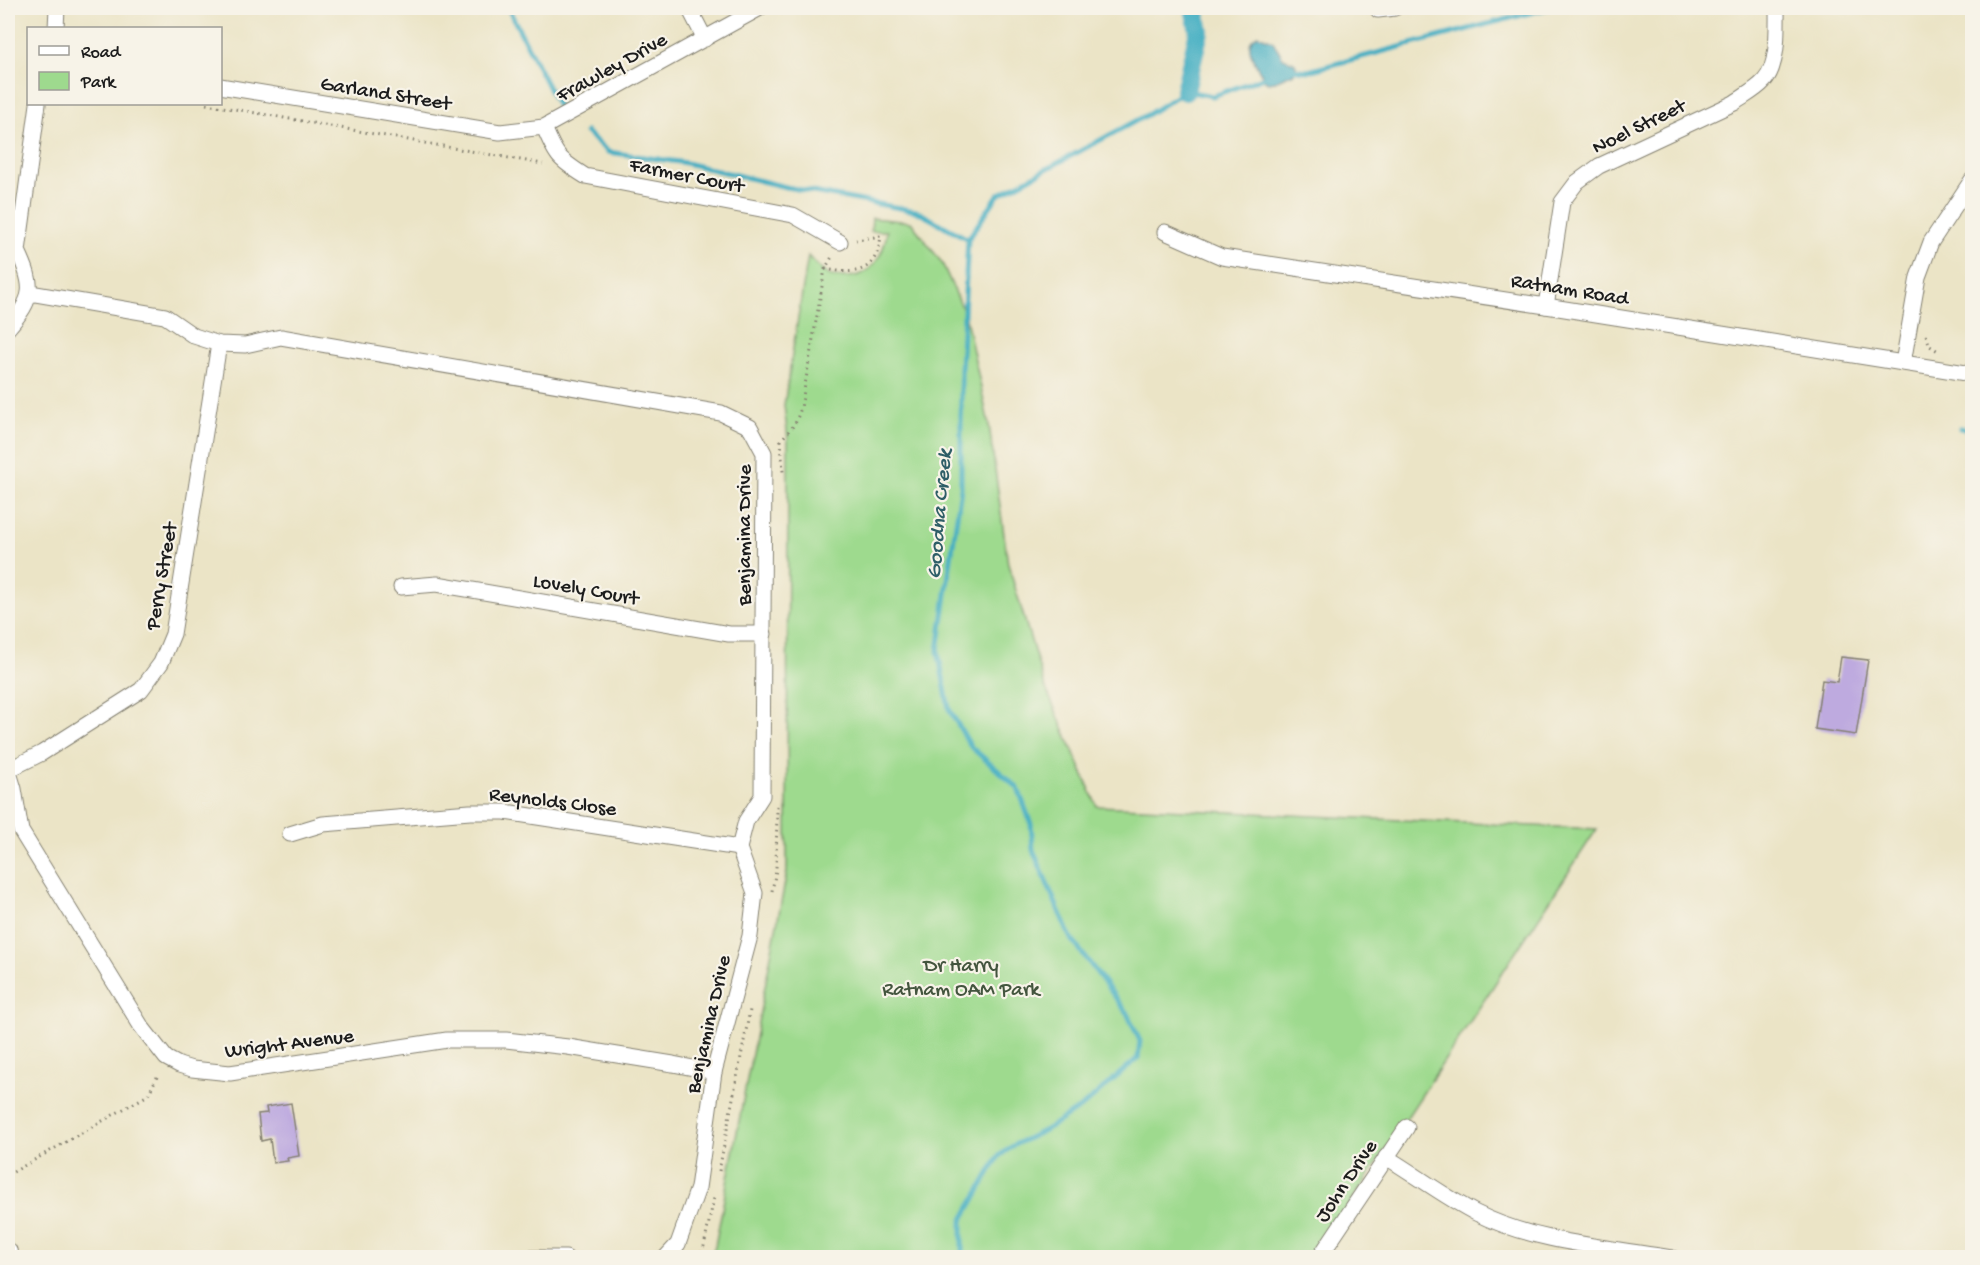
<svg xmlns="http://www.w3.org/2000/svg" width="1980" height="1265" font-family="'Gochi Hand',sans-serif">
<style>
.green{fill:#9eda8e;stroke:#5d7b55;stroke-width:1.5}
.water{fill:#43aec2;stroke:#30656f;stroke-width:1.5}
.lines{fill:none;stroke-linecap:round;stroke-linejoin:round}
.stream{stroke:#43aec2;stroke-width:5}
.canal{stroke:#43aec2;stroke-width:20}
.building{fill:#beaadf}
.minor-casing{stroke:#848071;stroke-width:17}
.tertiary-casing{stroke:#848071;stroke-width:20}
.path{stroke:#848071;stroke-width:3;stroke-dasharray:1.5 4.5;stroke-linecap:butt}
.minor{stroke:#fff;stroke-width:15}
.tertiary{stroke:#fff;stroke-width:18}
.labels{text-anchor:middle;stroke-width:4.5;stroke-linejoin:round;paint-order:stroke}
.street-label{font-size:21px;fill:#1c1c1c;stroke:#f7f3e8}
.park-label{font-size:21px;fill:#43553e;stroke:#f7f3e8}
.water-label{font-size:22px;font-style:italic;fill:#2e5e67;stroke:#f7f3e8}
</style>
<rect width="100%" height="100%" fill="#f7f3e8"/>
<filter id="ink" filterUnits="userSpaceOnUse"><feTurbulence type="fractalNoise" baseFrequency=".0167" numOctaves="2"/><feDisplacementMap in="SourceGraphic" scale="12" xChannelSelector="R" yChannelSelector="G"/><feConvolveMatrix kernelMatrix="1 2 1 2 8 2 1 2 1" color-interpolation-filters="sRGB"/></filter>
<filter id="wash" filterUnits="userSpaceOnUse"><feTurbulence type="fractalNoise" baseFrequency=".008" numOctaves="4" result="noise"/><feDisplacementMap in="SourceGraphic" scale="24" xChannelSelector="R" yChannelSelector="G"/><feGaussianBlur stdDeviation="1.35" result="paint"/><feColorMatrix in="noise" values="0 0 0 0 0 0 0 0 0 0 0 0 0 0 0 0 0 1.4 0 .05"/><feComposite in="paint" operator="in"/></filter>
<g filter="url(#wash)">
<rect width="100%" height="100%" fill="#ebe4c6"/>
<path class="green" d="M872,218L911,222L942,263L965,314L989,425L1008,564L1044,684L1097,806L1597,829L1315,1257L710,1258L715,1246L787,872L788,440L784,405L808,256C814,262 821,272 829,275C832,277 839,276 843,277C871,278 884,256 887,231H871Z"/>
<path class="water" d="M1258,35L1273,41L1283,58L1294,62L1296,65L1294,73L1270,83L1266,82C1260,70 1238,43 1258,35Z"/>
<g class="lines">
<g class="stream">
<path d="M508,8L560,110"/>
<path d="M1290,69L1308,71L1549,8"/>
<path d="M586,132L608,152L686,163L786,187L916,211L968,239"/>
<path d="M1960,428L1972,430"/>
<path d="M962,1258V1221L999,1156L1014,1145L1045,1130L1083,1106L1138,1058L1140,1041L1127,1013L1070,937L1033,850L1031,824L1018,788L971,747L949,709L938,651L961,488V369L968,239L998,195L1147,115L1185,91L1213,96L1270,75"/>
</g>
<path class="canal" d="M1185,91L1199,31L1194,8"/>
</g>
<g id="blocks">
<g class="building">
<path d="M1841,657L1868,660L1856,735L1815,729L1822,680L1837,682Z"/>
<path d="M291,1103L299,1156L287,1158L288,1161L273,1163L270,1139L261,1141L258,1114L267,1113L266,1107Z"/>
</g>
</g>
</g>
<g filter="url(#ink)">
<use href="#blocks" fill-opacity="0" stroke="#848071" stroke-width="1.5"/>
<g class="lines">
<defs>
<g id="minor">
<path d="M689,8L705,39"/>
<path d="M1378,10L1395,8"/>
<path d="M56,28L57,8"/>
<path d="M220,86L500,132L544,127L760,8"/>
<path d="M544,127C556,156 558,159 585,176L793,215L840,242"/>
<path d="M1165,232L1222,257L1546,306L1972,374"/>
<path d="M30,293L165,316L194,336L219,344L245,345L281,337L721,413L750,427L764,453L762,796L746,821L739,848L755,893L750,936L714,1072L698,1188L678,1244L665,1258"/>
<path d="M1546,306L1562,202L1577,182L1599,166L1734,103C1744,96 1756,90 1764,81C1779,65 1777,28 1777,8"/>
<path d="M8,328C34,298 35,287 18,251L38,104"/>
<path d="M1903,363L1918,277L1931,242L1972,180"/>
<path d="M401,587L437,584L729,634H764"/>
<path d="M8,769L14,789L21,831L141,1026L166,1058L179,1065L192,1069L230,1073L447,1040H506L568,1047L673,1064L714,1072"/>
<path d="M8,770L42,753L141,690L161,663L173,634L219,344"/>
<path d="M290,834L323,824L470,812H505L739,848"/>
<path d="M1386,1157C1416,1175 1445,1197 1476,1213C1536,1243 1607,1247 1672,1258"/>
<path d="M519,1258H566"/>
<path d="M1319,1258L1407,1127"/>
</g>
<path id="tertiary" d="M8,1252L9,1258"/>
</defs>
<use href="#minor" class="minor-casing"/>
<use href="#tertiary" class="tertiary-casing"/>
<g class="path">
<path d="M206,104L543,164"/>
<path d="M825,269C857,275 876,273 881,236L856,240"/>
<path d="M1926,335L1930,346L1938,351"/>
<path d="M781,440L783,472"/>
<path d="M780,441L795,424L801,408L825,269L832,257"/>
<path d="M772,891L776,870L777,805"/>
<path d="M719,1171L750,1010"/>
<path d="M8,1175L148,1095L159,1073"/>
<path d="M699,1258L704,1246L714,1198"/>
</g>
<use href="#minor" class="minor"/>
<use href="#tertiary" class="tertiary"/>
</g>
</g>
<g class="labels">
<g class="street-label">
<text transform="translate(611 66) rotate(-29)" y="7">Frawley Drive</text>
<text transform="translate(386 92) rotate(9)" y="7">Garland Street</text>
<text transform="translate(1638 125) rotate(-26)" y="7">Noel Street</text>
<text transform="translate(687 174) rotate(11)" y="7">Farmer Court</text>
<text transform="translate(1570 288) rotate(9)" y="7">Ratnam Road</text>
<text transform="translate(743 535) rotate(-90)" y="7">Benjamina Drive</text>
<text transform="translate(160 576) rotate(-80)" y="7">Perry Street</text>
<text transform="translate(586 588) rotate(10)" y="7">Lovely Court</text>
<text transform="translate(553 800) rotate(7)" y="7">Reynolds Close</text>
<text transform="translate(707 1024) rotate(-77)" y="7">Benjamina Drive</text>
<text transform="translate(289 1042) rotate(-7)" y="7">Wright Avenue</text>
<text transform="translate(1345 1180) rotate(-56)" y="7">John Drive</text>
</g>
<g class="park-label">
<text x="961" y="971">Dr Harry<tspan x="961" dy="24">Ratnam OAM Park</tspan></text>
</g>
<g class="water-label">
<text transform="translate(937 514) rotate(-85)" y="8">Goodna Creek</text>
</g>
</g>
<rect width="1980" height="1265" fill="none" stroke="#f7f3e8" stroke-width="30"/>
<rect x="27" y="27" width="195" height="78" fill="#f7f3e8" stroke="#9f9d96" stroke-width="1.5"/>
<rect x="39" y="46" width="30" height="9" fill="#ffffff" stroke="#9f9d96" stroke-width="1.5"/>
<text x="81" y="57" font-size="18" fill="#1c1c1c">Road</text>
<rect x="39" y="72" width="30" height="18" fill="#9eda8e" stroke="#9f9d96" stroke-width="1.5"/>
<text x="81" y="87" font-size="18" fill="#1c1c1c">Park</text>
</svg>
